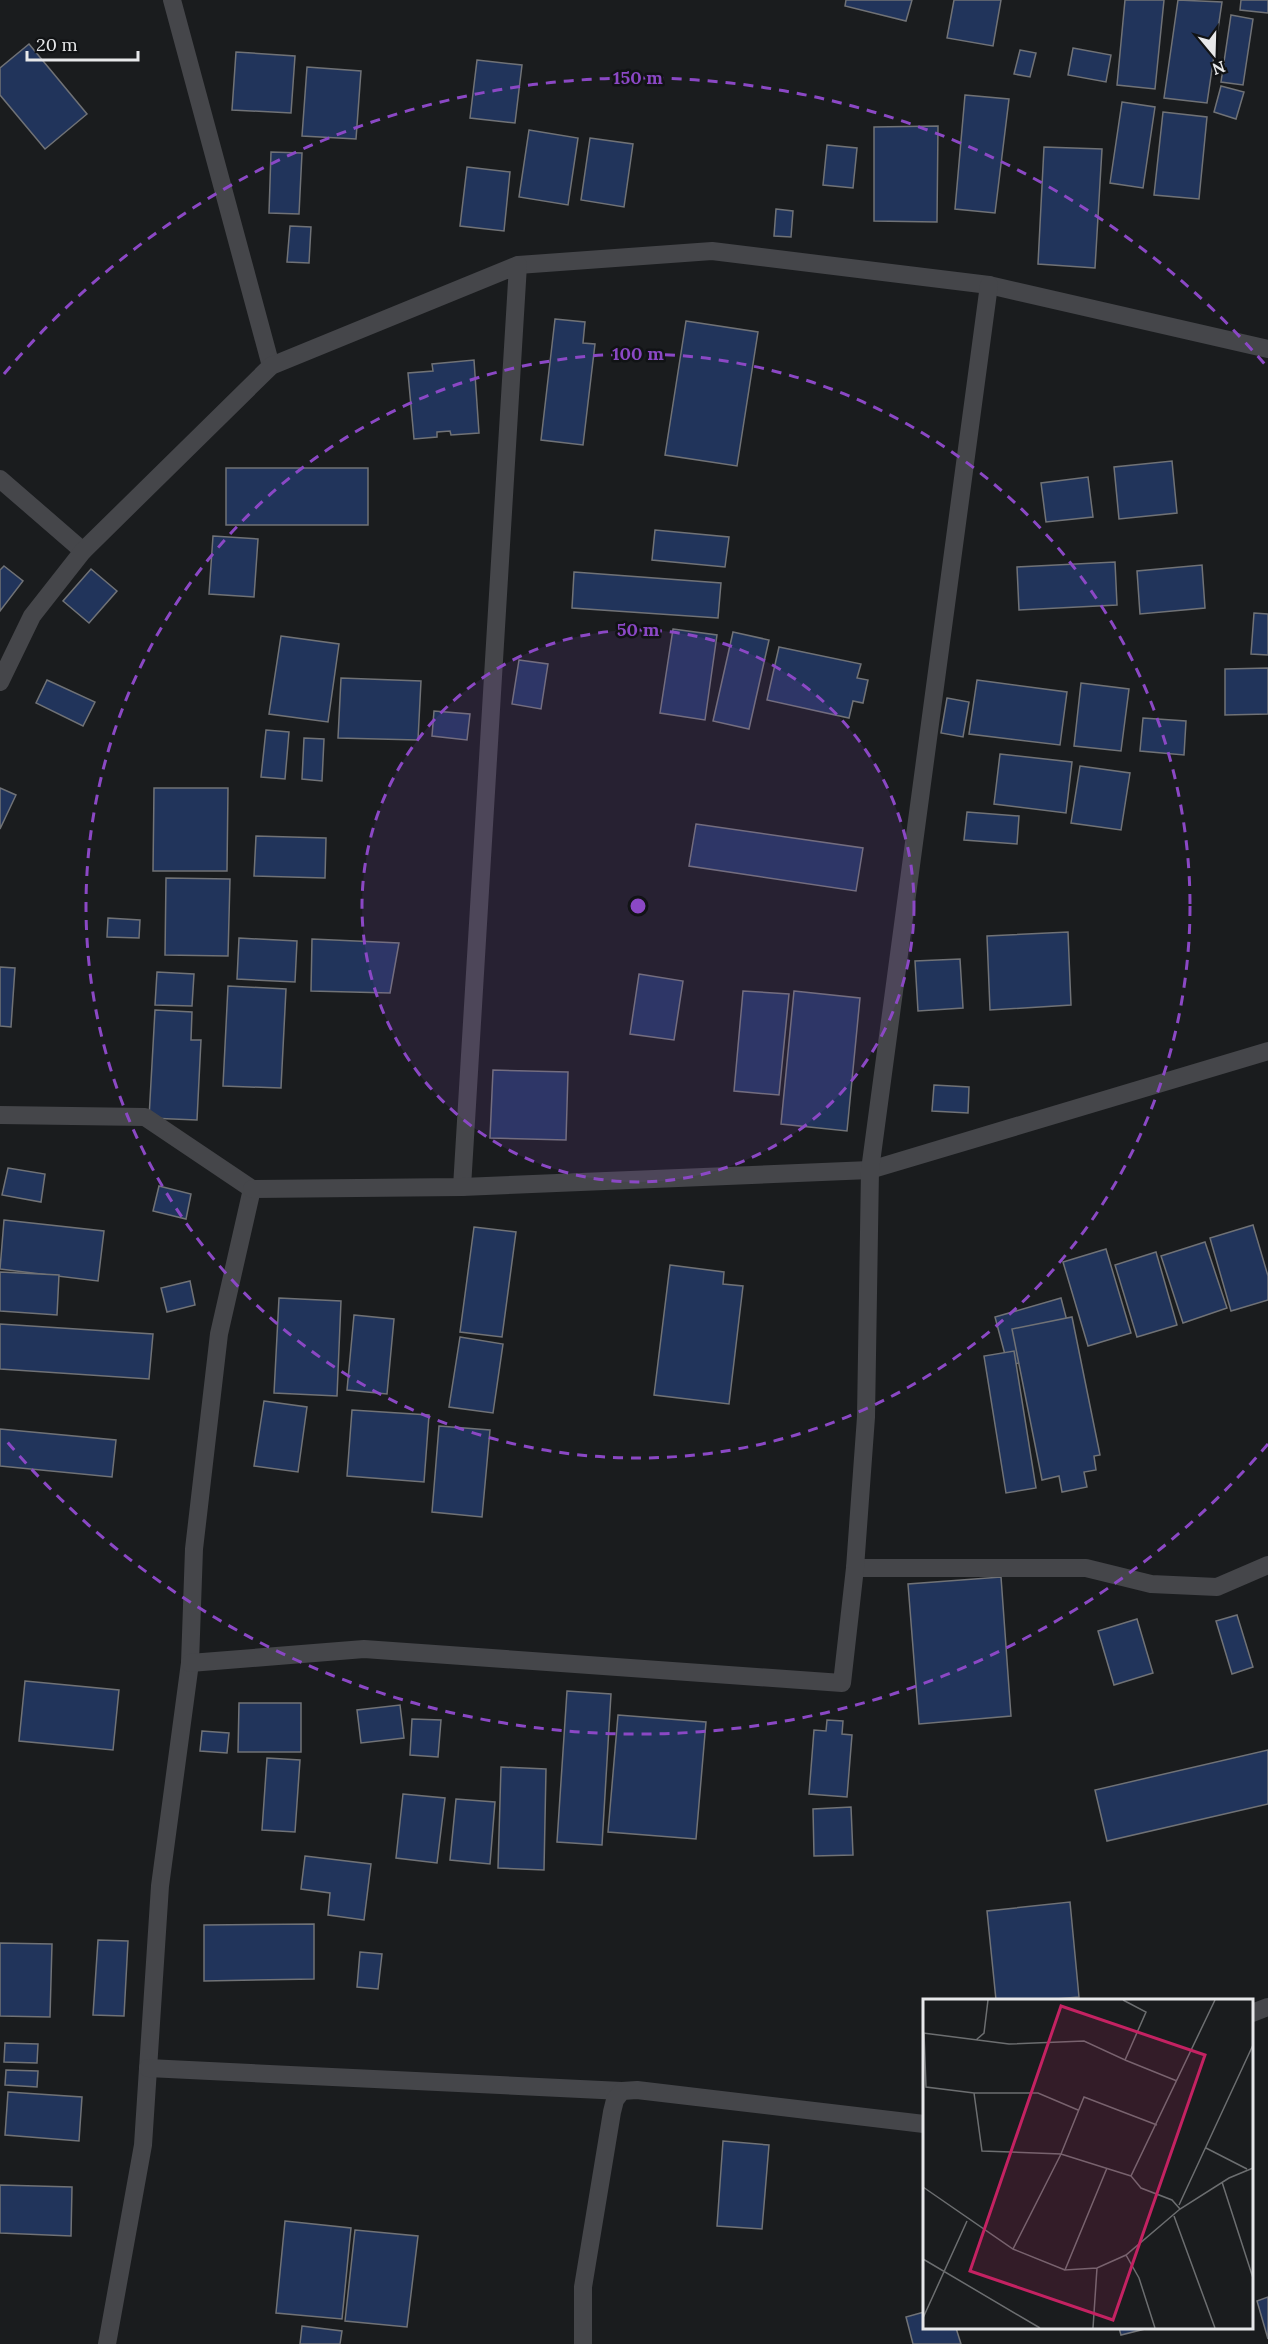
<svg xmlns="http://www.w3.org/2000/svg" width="1268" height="2344" font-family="Lora,serif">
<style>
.building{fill:#21345b;stroke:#707276;stroke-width:1.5}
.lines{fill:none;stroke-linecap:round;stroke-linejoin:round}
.minor{stroke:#45464a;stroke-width:18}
.ring{fill:none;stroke:#8b48c5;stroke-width:3;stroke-dasharray:10 8}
.inset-road{fill:none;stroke:#6c6e70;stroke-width:1.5}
.view{fill:#c42262;fill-opacity:0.15;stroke:#c42262;stroke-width:3}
.inset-edge{fill:none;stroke:#e7e8ea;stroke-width:3}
.centre{fill:#8b48c5;stroke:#111315;stroke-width:3}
.ring-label{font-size:18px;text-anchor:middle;font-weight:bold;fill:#8b48c5;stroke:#111315;stroke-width:5;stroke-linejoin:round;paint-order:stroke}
</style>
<rect width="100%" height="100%" fill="#1a1c1e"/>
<g class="building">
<path d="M846,0H912L906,21L845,6Z"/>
<path d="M954,0H1001L993,46L947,38Z"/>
<path d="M1125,0H1164L1155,89L1117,85Z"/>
<path d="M1178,0L1222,2L1207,103L1164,98Z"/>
<path d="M1241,0H1268V13L1240,10Z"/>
<path d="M1231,15L1253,19L1243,85L1221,82Z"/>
<path d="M29,44L87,114L45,149L0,95V68Z"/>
<path d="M1073,48L1111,55L1106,82L1068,75Z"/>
<path d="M1020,50L1036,53L1030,77L1014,74Z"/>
<path d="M236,52L295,56L291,113L232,110Z"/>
<path d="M477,60L522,65L515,123L470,118Z"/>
<path d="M307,67L361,71L356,139L302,136Z"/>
<path d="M1221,86L1244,92L1236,119L1214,112Z"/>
<path d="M965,95L1009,99L995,213L955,209Z"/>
<path d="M1122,102L1155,107L1143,188L1110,183Z"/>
<path d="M1163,112L1207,117L1199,199L1154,195Z"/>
<path d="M938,126L937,222L874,221V127Z"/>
<path d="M529,130L578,138L568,205L519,197Z"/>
<path d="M590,138L633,144L624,207L581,200Z"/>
<path d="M827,145L857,148L853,188L823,185Z"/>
<path d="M1044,147L1102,149L1095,268L1038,264Z"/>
<path d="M271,152L302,153L299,214L269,213Z"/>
<path d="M467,167L510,172L504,231L460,226Z"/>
<path d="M776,209L793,211L791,237L774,236Z"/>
<path d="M290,226L311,227L309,263L287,262Z"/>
<path d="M555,319L585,322L583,343L595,344L583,445L541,440Z"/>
<path d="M686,321L758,332L737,466L665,455Z"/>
<path d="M474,360L479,433L451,435L450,431L437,432V437L414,439L408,373L433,371L432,364Z"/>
<path d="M1172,461L1177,513L1119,519L1114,467Z"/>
<rect x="226" y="468" width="142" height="57"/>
<path d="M1088,477L1093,517L1046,522L1041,483Z"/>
<path d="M655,530L729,537L725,567L652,560Z"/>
<path d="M213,536L258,539L254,597L209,594Z"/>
<path d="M1115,562L1117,605L1019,610L1017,567Z"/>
<path d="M1202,565L1205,608L1140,614L1137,571Z"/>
<path d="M4,566L23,581L0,611V570Z"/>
<path d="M91,569L117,591L89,623L63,601Z"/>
<path d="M574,572L721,583L718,618L572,608Z"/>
<path d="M1254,613L1268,614V655L1251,654Z"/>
<path d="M673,629L717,635L705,720L660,713Z"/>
<path d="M733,632L769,640L749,729L713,721Z"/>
<path d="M281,636L339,644L328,722L269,714Z"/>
<path d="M779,647L861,664L857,678L868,680L863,703L853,701L849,718L767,700Z"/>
<path d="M519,660L548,664L541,709L512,704Z"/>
<path d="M1268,668V714L1225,715V669Z"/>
<path d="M341,678L421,681L418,740L338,738Z"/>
<path d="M47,680L95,702L83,726L36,703Z"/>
<path d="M977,680L1067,692L1060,745L969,734Z"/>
<path d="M1081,683L1129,689L1121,751L1074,746Z"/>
<path d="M947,698L969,702L963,737L941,733Z"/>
<path d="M434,711L470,714L467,740L432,736Z"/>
<path d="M1143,718L1186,721L1184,755L1140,751Z"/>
<path d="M266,730L289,732L285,779L261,777Z"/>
<path d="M304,738L324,739L322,781L302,779Z"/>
<path d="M1000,754L1072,762L1066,813L994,804Z"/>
<path d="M1080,766L1130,773L1121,830L1071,823Z"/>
<path d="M0,788L16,795L0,829Z"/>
<path d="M154,788H228L227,871H153Z"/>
<path d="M967,812L1019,816L1017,844L964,840Z"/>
<path d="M696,824L863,848L856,891L689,866Z"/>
<path d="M256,836L326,838L325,878L254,876Z"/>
<path d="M166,878L230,879L228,956L165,955Z"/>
<path d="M108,918L140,920L139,938L107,937Z"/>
<path d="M1068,932L1071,1005L990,1010L987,936Z"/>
<path d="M239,938L297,941L295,982L237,979Z"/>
<path d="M312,939L399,943L390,993L311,991Z"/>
<path d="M960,959L963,1008L918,1011L915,961Z"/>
<path d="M0,967L15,968L11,1027L0,1026Z"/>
<path d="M157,972L194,974L192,1006L155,1005Z"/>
<path d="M639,974L683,981L674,1040L630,1034Z"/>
<path d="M228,986L286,989L281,1088L223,1086Z"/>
<path d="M743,991L789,994L779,1095L734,1091Z"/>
<path d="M794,991L860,998L847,1131L781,1124Z"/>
<path d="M155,1010L192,1012L191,1040H201L197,1120L149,1118Z"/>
<path d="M493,1070L568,1072L566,1140L490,1138Z"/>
<path d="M934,1085L969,1087L968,1113L932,1111Z"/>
<path d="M8,1168L45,1174L41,1202L2,1195Z"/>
<path d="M159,1186L191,1194L186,1219L153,1211Z"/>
<path d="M4,1220L104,1231L98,1281L0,1269Z"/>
<path d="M1253,1225L1268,1276V1300L1231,1311L1210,1238Z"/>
<path d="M474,1227L516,1232L502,1337L460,1332Z"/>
<path d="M1205,1242L1227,1308L1183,1323L1161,1256Z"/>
<path d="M1106,1249L1131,1333L1088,1346L1063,1262Z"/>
<path d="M1156,1252L1177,1325L1137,1337L1115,1265Z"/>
<path d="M670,1265L724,1272L723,1284L743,1286L729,1404L654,1395Z"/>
<path d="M0,1272L59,1275L57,1315L0,1311Z"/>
<path d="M190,1281L195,1305L167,1312L161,1288Z"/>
<path d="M279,1298L341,1301L337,1396L274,1393Z"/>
<path d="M1061,1298L1074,1348L1008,1366L995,1317Z"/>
<path d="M354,1315L394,1319L387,1394L347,1390Z"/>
<path d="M1072,1317L1100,1455L1094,1456L1096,1470L1084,1472L1087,1487L1062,1492L1059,1476L1042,1480L1012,1329Z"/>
<path d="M0,1324L153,1334L149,1379L0,1369Z"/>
<path d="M460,1337L503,1344L493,1413L449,1407Z"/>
<path d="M1014,1351L1036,1488L1006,1493L984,1356Z"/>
<path d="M264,1401L307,1407L298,1472L254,1466Z"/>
<path d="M352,1410L429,1415L424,1482L347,1476Z"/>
<path d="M439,1426L490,1430L482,1517L432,1512Z"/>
<path d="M0,1429L116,1440L112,1477L0,1466Z"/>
<path d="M1001,1577L1011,1716L919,1724L908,1584Z"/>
<path d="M1237,1615L1253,1667L1232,1674L1216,1621Z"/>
<path d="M1137,1619L1153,1673L1114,1685L1098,1631Z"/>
<path d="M25,1681L119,1690L113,1750L19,1741Z"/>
<path d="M567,1691L611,1694L602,1845L557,1842Z"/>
<path d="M239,1703H301V1752H238Z"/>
<path d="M400,1705L404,1738L361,1743L357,1710Z"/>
<path d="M618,1715L706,1722L696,1839L608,1832Z"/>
<path d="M412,1719L441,1720L438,1757L410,1755Z"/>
<path d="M827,1720L843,1721L842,1734L852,1735L847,1797L809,1794L814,1730L826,1731Z"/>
<path d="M202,1731L229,1733L227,1753L200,1751Z"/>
<path d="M1268,1750V1804L1107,1841L1095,1790Z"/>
<path d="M267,1758L300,1760L295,1832L262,1830Z"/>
<path d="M501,1767L546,1769L544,1870L498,1868Z"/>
<path d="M403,1794L445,1798L437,1863L396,1858Z"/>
<path d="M456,1799L495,1802L490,1864L450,1860Z"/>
<path d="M851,1807L853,1855L814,1856L813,1809Z"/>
<path d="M305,1856L371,1864L364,1920L328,1915L330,1893L301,1889Z"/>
<path d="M1070,1902L1079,1997L1044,2000H996L987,1911Z"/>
<path d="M314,1924V1979L204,1981V1925Z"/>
<path d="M98,1940L128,1941L124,2016L93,2015Z"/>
<path d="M0,1943L52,1944L50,2017L0,2016Z"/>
<path d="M360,1952L382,1954L378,1989L357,1987Z"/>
<path d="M5,2043L38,2044L37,2063L4,2062Z"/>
<path d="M6,2070L38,2071L37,2087L5,2085Z"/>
<path d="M8,2092L82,2097L79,2141L5,2135Z"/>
<path d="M723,2141L769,2145L762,2229L717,2226Z"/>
<path d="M0,2185L72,2187L71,2236L0,2233Z"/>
<path d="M285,2221L351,2228L342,2319L276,2313Z"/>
<path d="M355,2230L418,2236L407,2327L345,2321Z"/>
<path d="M1268,2297V2339L1257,2301Z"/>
<path d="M924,2312V2328H956L961,2344H913L906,2317Z"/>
<path d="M302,2326L342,2331L340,2344H300Z"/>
<path d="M1119,2328H1149L1121,2335Z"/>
</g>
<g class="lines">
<g class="minor">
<path d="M172,0L271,366"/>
<path d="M518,265L712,251L989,285L1268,349"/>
<path d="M0,479L83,551"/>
<path d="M0,682L32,616L83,551L271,366L518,265L462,1187"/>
<path d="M0,1115L145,1117L252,1189L219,1334L194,1549L190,1663L160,1886L143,2145L107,2344"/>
<path d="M252,1189L462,1187L870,1170L1268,1051"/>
<path d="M855,1568H1086L1151,1584L1217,1587L1268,1565"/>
<path d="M190,1663L364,1649L842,1683L855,1568L866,1417L870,1170L989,285"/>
<path d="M1252,2013L1268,2007"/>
<path d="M148,2068L622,2091"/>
<path d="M583,2344V2287L612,2112L615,2100L622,2091L637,2090L924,2124"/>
</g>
</g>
<circle cx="638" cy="906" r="276" fill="#8b48c5" fill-opacity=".12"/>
<g class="ring">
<circle cx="638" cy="906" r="276"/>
<circle cx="638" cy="906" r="552"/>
<path d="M1268 1444A828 828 0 0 1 4 1438M4 374A828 828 0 0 1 1268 368"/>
</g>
<g transform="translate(923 1999)">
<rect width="330" height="330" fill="#1a1c1e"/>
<path class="inset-road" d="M0,34L86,45L161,42L202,61L223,13L200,1M1,34L3,88L51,94H115L155,111M53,41L61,34L65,1M202,61L254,82M51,94L59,152L138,155L208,177M283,149L324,170M184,169L142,271L174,269L203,256L257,210L306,179L330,169M299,183L330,279M0,188L90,250L142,271M256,206L330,46M257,210L249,201L218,189L208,177L292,1M251,217L292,329M90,250L138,155L161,98L234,126M203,256L216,279L232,329M0,260L117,329M0,319L44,222M170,329L174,269"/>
<path class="view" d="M138,7L282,56L190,321L47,272Z"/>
<rect width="330" height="330" class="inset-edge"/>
</g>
<circle cx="638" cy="906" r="9" class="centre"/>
<g class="ring-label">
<text x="638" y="84">150 m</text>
<text x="638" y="360">100 m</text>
<text x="638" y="636">50 m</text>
</g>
<g transform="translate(1214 54) rotate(161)" stroke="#111315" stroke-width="4.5" paint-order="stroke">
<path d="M0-4.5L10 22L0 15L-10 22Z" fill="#e7e8ea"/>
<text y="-9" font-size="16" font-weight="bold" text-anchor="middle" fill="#e7e8ea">N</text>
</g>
<path d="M27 51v9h111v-9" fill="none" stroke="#e7e8ea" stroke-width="3"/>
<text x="36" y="51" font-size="18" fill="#e7e8ea" stroke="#111315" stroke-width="4.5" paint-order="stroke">20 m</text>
</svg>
